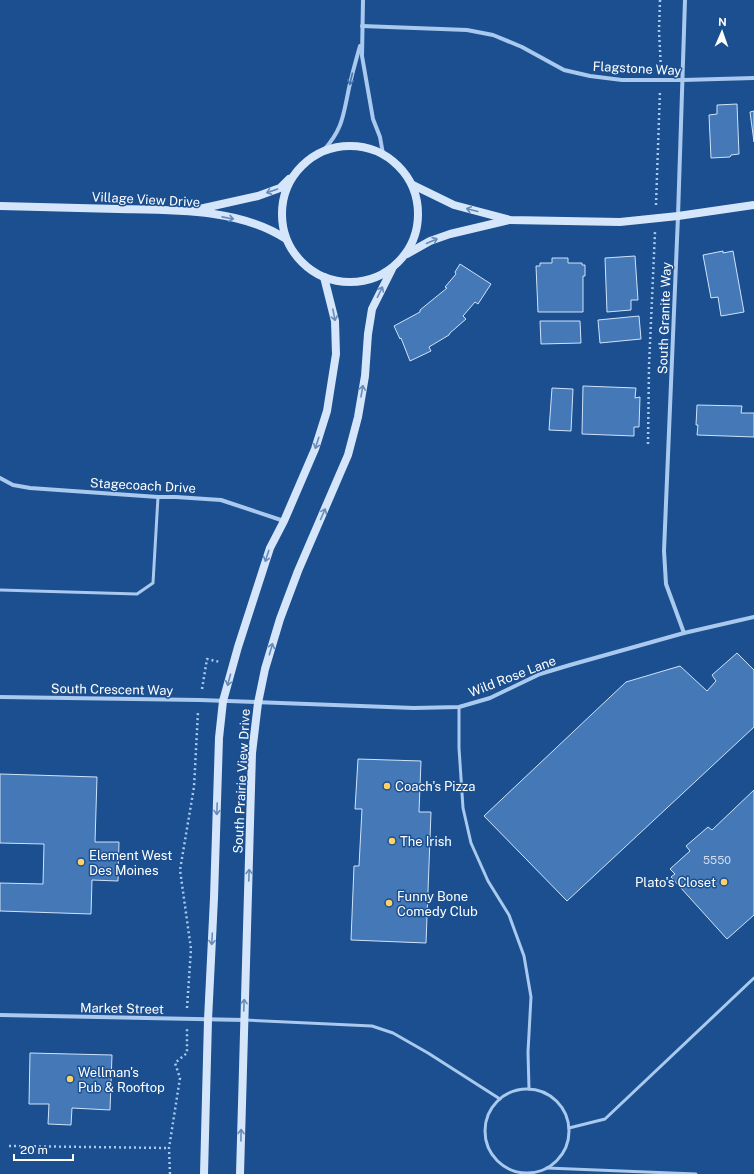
<svg xmlns="http://www.w3.org/2000/svg" width="754" height="1174" font-family="'Public Sans',sans-serif">
<style>
.building{fill:#4478b7;stroke:#cfe3fa}
.lines{fill:none;stroke-linecap:round;stroke-linejoin:round}
.path{stroke:#a9c9ee;stroke-width:2.5;stroke-dasharray:2 3;stroke-linecap:butt}
.lane{stroke:#a9c9ee;stroke-width:3}
.street{stroke:#a9c9ee;stroke-width:4}
.secondary{stroke:#d6e6fa;stroke-width:8}
.oneway{stroke:#4674ac}
.oneway2{stroke:#668bba}
.poi-dot{fill:#ffd166;stroke:#1b4f8f;stroke-width:1.5}
.labels{text-anchor:middle;stroke-width:3;stroke-linejoin:round;paint-order:stroke}
.number-label{font-size:11px;fill:#d0dded}
.street-label{font-size:13px;fill:#fff;stroke:#1b4f8f}
.poi-label{font-size:13px;fill:#fff;stroke:#1b4f8f;text-anchor:start}
</style>
<rect width="100%" height="100%" fill="#1b4f8f"/>
<g class="building">
<path d="M737,104L739,154L731,155L730,157L711,158L709,115L717,114V105Z"/>
<path d="M754,111V142L750,112Z"/>
<path d="M723,251V253L733,251L744,312L721,316L718,297L711,298L703,255Z"/>
<path d="M635,256L638,300H631V310L607,312L605,258Z"/>
<path d="M552,258H568V263H582V265H585V276H583V312H538L536,266H540V263H552Z"/>
<path d="M460,264L491,284L478,304L475,302L463,316L466,319L450,333L449,335L429,347L431,351L410,361L401,338L400,339L394,326L420,312V310L447,288L445,287L456,274L455,272Z"/>
<path d="M639,316L641,339L600,343L598,320Z"/>
<path d="M540,321H580L581,343L541,344Z"/>
<path d="M583,386L636,388L635,398L640,397L639,427H634V436L582,434Z"/>
<path d="M552,388L573,389L571,431L549,430Z"/>
<path d="M697,405L742,406L741,413H754V437L697,435L698,425H696Z"/>
<path d="M737,653L754,670V727L567,901L484,816L626,682L680,666L707,691L716,681L712,675Z"/>
<path d="M358,759L421,761L419,812H431L426,943L351,940L354,866H359L362,809H355Z"/>
<path d="M0,774L97,777L95,842H119L118,881L92,880L91,914L0,911V883L43,884L44,844L0,843Z"/>
<path d="M754,790V915L727,939L671,877L675,874L670,869L690,851L686,846L708,827L712,830Z"/>
<path d="M30,1053L112,1055L110,1110L72,1108L71,1125L48,1124L49,1104H29Z"/>
</g>
<g class="lines">
<g class="path">
<path d="M660,0L659,31L661,69"/>
<path d="M656,205L660,90"/>
<path d="M648,444L649,366L655,232"/>
<path d="M202,689L207,659L220,662"/>
<path d="M187,1008L191,949L180,870L194,787L198,712"/>
<path d="M9,1146L169,1148"/>
<path d="M170,1174L169,1148L180,1078L175,1063L187,1053V1029"/>
</g>
<g class="lane">
<path d="M0,590L137,594L153,583L158,497"/>
<path d="M459,707V748L463,808L471,843L488,881L509,915L524,956L531,997L528,1052L529,1089"/>
<path d="M245,1020L372,1026L393,1033L428,1053L500,1099"/>
<circle cx="527" cy="1131" r="42"/>
<path d="M569,1128L605,1119L754,978"/>
<path d="M547,1168L696,1174"/>
</g>
<g class="street">
<path d="M363,0L362,56L373,119L380,137L383,154"/>
<path d="M362,26L467,30L493,35L522,47L564,70L590,76L622,80H683L754,78"/>
<path d="M323,151C343,129 343,116 349,88C352,74 356,60 360,46"/>
<path d="M0,478L13,485L30,488L158,497H176L221,500L284,521"/>
<path d="M684,633L666,584L664,551L678,216L685,0"/>
<path d="M0,697L200,700L414,708L459,707L490,698L540,674L570,665L684,633L754,617"/>
<path d="M0,1015L244,1020"/>
</g>
<g class="secondary">
<circle cx="350" cy="214" r="68"/>
<path d="M413,185L454,205L510,220L620,222L678,216L754,205"/>
<path d="M0,206C39,207 79,208 118,209C172,210 239,208 286,239"/>
<path d="M195,210L258,196L280,188L289,179"/>
<path d="M407,254L430,241L450,234L509,220"/>
<path d="M204,1174L208,1020L214,898L219,738L223,701L238,647L270,548L284,521L315,449L327,411L336,354L335,321L324,277"/>
<path d="M240,1174L252,753L258,703L265,669L280,619L298,571L348,455L358,417L365,376L368,334L372,309L392,269"/>
</g>
</g>
<defs><path id="oneway-shaft" d="M-6 0H5M1.5-3L5.5 0L1.5 3" fill="none" stroke-width="1.6" stroke-linecap="round" stroke-linejoin="round"/></defs>
<use class="oneway" href="#oneway-shaft" transform="translate(351 79) rotate(104)"/>
<g class="oneway2">
<use href="#oneway-shaft" transform="translate(272 191) rotate(161)"/>
<use href="#oneway-shaft" transform="translate(472 210) rotate(-165)"/>
<use href="#oneway-shaft" transform="translate(228 218) rotate(11)"/>
<use href="#oneway-shaft" transform="translate(432 241) rotate(-24)"/>
<use href="#oneway-shaft" transform="translate(380 292) rotate(-64)"/>
<use href="#oneway-shaft" transform="translate(334 315) rotate(79)"/>
<use href="#oneway-shaft" transform="translate(362 391) rotate(-80)"/>
<use href="#oneway-shaft" transform="translate(317 443) rotate(108)"/>
<use href="#oneway-shaft" transform="translate(323 514) rotate(-66)"/>
<use href="#oneway-shaft" transform="translate(267 556) rotate(108)"/>
<use href="#oneway-shaft" transform="translate(271 649) rotate(-74)"/>
<use href="#oneway-shaft" transform="translate(229 680) rotate(105)"/>
<use href="#oneway-shaft" transform="translate(217 809) rotate(92)"/>
<use href="#oneway-shaft" transform="translate(249 875) rotate(-88)"/>
<use href="#oneway-shaft" transform="translate(212 939) rotate(93)"/>
<use href="#oneway-shaft" transform="translate(244 1005) rotate(-88)"/>
<use href="#oneway-shaft" transform="translate(241 1135) rotate(-89)"/>
</g>
<g class="poi-dot">
<circle cx="387" cy="786" r="4"/>
<circle cx="392" cy="841" r="4"/>
<circle cx="81" cy="862" r="4"/>
<circle cx="724" cy="882" r="4"/>
<circle cx="389" cy="903" r="4"/>
<circle cx="70" cy="1079" r="4"/>
</g>
<g class="labels">
<g class="number-label">
<text x="717" y="864">5550</text>
</g>
<g class="street-label">
<text transform="translate(637 68) rotate(3)" y="5">Flagstone Way</text>
<text transform="translate(146 199) rotate(3)" y="5">Village View Drive</text>
<text transform="translate(664 318) rotate(-88)" y="5">South Granite Way</text>
<text transform="translate(143 485) rotate(3)" y="5">Stagecoach Drive</text>
<text transform="translate(512 676) rotate(-21)" y="5">Wild Rose Lane</text>
<text transform="translate(112 689) rotate(1)" y="5">South Crescent Way</text>
<text transform="translate(241 781) rotate(-87)" y="5">South Prairie View Drive</text>
<text transform="translate(122 1008) rotate(1)" y="5">Market Street</text>
</g>
<g class="poi-label">
<text x="395" y="791">Coach's Pizza</text>
<text x="400" y="846">The Irish</text>
<text x="89" y="860">Element West<tspan x="89" dy="15">Des Moines</tspan></text>
<text x="716" y="887" text-anchor="end">Plato's Closet</text>
<text x="397" y="901">Funny Bone<tspan x="397" dy="15">Comedy Club</tspan></text>
<text x="78" y="1077">Wellman's<tspan x="78" dy="15">Pub &amp; Rooftop</tspan></text>
</g>
</g>
<g transform="translate(722 32) rotate(2)" stroke="#1b4f8f" stroke-width="3" paint-order="stroke">
<path d="M0-3L7 15L0 10L-7 15Z" fill="#ffffff"/>
<text y="-6" font-size="11" font-weight="bold" text-anchor="middle" fill="#ffffff">N</text>
</g>
<path d="M14 1154v6h59v-6" fill="none" stroke="#ffffff" stroke-width="2"/>
<text x="20" y="1154" font-size="12" fill="#ffffff" stroke="#1b4f8f" stroke-width="3" paint-order="stroke">20 m</text>
</svg>
